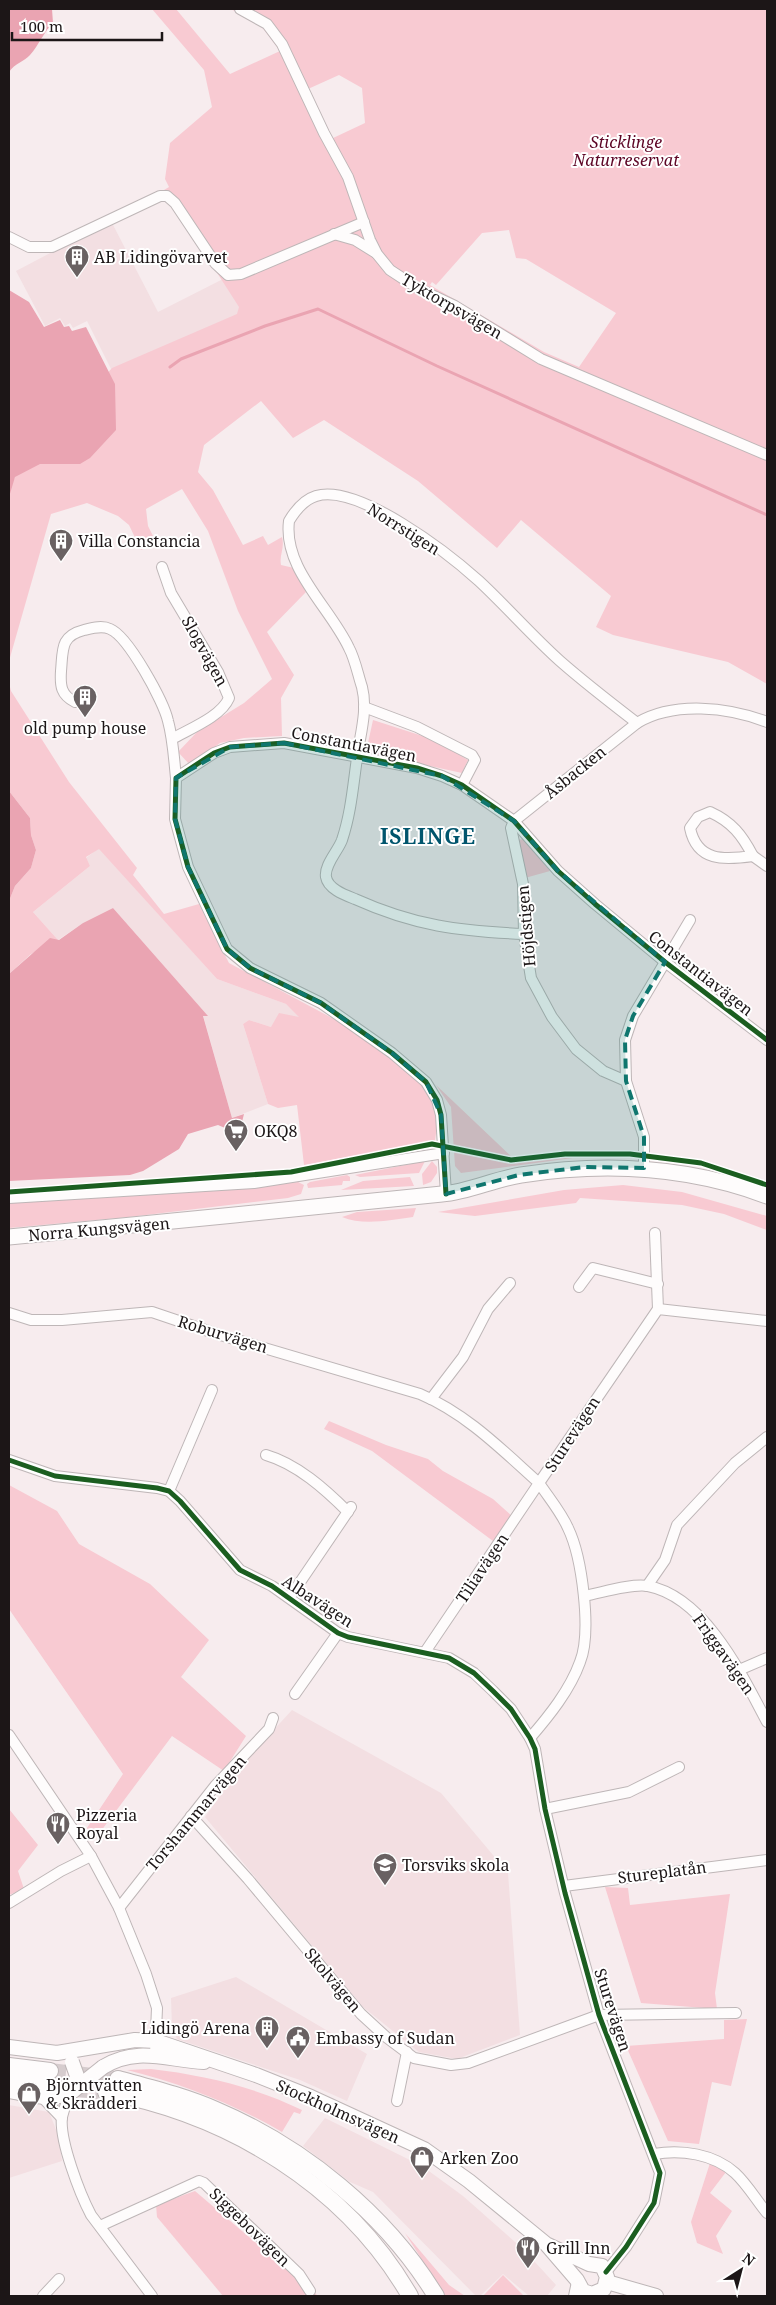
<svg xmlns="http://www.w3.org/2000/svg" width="776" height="2305" font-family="'Noto Serif',serif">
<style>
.built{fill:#f3dfe2}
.green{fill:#f8cad2;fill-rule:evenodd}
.water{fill:#eaa4b2}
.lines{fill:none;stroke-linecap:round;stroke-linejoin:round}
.stream{stroke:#eaa4b2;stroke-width:3}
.primary-tunnel{stroke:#d6ccce;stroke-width:16;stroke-dasharray:16 8;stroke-linecap:butt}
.minor-casing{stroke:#beb6b7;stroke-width:12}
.tertiary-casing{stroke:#beb6b7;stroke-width:16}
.secondary-casing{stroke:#beb6b7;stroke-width:17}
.primary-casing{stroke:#beb6b7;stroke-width:18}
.minor{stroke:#fefcfc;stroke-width:10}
.tertiary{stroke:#fefcfc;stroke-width:14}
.secondary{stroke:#fefcfc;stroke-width:15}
.primary{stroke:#fefcfc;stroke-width:16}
.tertiary-bridge-casing{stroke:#beb6b7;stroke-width:16;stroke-linecap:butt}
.tertiary-bridge{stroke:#fefcfc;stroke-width:14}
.cycleway-casing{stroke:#fff;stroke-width:8}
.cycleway{stroke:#1b5e20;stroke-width:5}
.marked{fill:#0f766e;fill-opacity:0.2;stroke:#0f766e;stroke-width:4;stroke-dasharray:10 6;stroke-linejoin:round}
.labels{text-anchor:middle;stroke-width:4;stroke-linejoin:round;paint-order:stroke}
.park-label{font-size:16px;font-style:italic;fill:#5d0525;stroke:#fff}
.poi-label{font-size:16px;fill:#1c1617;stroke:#fff;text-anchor:start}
.street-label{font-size:16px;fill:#1c1617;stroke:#fff}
.district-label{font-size:21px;font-weight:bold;letter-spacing:1px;fill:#00556d;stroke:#fff}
</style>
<rect width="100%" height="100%" fill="#f7ecee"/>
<g class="built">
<path d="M111,221L158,312L225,278L243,312L116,379L87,321L73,328L70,323L65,326L60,318L45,326L16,271Z"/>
<path d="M99,848L217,979L286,1004L300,1017L271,1027L249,1020L243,1024L268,1104L232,1118L203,1015H207L113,908L83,923L58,940L33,912L90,866L86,858Z"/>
<path d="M292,1710L441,1793L508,1873L520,2035L457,2059L419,2052L363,2007L205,1817L246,1760Z"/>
<path d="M236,1977L367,2054L347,2101L300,2080L177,2039L172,2028L171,1998Z"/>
<path d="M9,2105L49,2112L59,2137L62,2161L9,2178Z"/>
<path d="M325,2118L422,2166L463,2196L523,2249L556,2285L547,2296H529L503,2274L480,2296H476L373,2192L350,2182L303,2146Z"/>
</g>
<g class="green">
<path d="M152,9H176L230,74L280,51L262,27L231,9H767V684L728,662L613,635L596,627L611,596L521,520L497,548L418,481L324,420L293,438L261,401L204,445L198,472L213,490L243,545L263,536L268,545L282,537C285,548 279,555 281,565L294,568L306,592L267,632L294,675L281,698L282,736L244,738L220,743L190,765L178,752L197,732L244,703L272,679L238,611L208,531L182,489L146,509L148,526L156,542L141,550L129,525L118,516L87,503L51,514L9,661V489L16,475L112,368L237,314L239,307L164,190L169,187L165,179L170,143L212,107L204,70ZM339,75L362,88L365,123L331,139L308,89ZM509,230L516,258L526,259L616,313L579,367L544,352L430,285L432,282L436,285L482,233Z"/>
<path d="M9,683L11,691L69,782L137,868L133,875L164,914L199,904L229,963L347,1026L400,1062L423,1084L434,1105L437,1125L435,1141L304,1165L297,1105L278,1108L268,1104L243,1024L249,1020L271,1027L279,1013L299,1017L286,1004L217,979L99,849L86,857L90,866L33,912L58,940L31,954L9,974V901L15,886L31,868L36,850L31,835L30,818L9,791Z"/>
<path d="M373,720L435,740L468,760L462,773L366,752Z"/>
<path d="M524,839L550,871L525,878L516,840Z"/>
<path d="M436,1085L513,1158L579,1150L580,1157L461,1173L455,1166L451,1107Z"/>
<path d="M425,1161L419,1173L360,1177L355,1175Z"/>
<path d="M432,1161L437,1167V1173L431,1182L423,1185L422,1174Z"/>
<path d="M347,1175L350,1177V1181H343L342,1185L308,1188L307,1184L310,1182Z"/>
<path d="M410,1177L414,1186L341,1190L363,1181Z"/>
<path d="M298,1182L304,1185L301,1194L288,1198L129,1217L9,1228V1203L197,1192Z"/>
<path d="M623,1185L682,1192L767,1216V1230L724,1214L682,1205L580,1198L576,1203L475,1216L438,1212L564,1190Z"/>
<path d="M416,1208L413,1217C391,1220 363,1226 342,1217L357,1212Z"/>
<path d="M329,1421L386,1445L428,1459L443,1471L493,1499L513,1517L493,1541L372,1451L324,1429Z"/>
<path d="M9,1485L57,1511L79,1544L150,1584L209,1640L181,1677L246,1736L224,1771L172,1736L95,1839L87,1828L123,1774L9,1609Z"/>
<path d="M9,1809L38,1845L18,1871L24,1889L9,1895Z"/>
<path d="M605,1887L628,1888L630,1905L730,1894L715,1993L717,2009L641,2003Z"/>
<path d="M747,2019L731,2086L712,2082L699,2144L668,2141L626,2046L724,2039V2020Z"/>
<path d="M151,2069C203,2075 255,2087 302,2110L300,2114L294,2112L282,2132C232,2103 182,2084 127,2070Z"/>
<path d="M710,2163L726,2172L710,2193L732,2211L716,2236L723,2254L697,2243L691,2222Z"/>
<path d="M195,2191L318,2296H223L157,2217L156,2205Z"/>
<path d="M405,2233L449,2285L465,2296H445Z"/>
<path d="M503,2275L524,2296H483Z"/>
</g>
<g class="water">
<path d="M9,9H52L53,23C43,33 39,45 30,55C24,62 15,63 9,72Z"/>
<path d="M9,290L29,302L44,327L60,320L64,327L69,326L72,331L86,327L115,384L116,430L90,458L80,464H40L15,477L9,497Z"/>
<path d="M9,791L30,818L31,835L36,850L31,868L15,886L9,901Z"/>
<path d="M113,908L208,1016H203L232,1118L244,1114L239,1134L218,1125L188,1134L179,1149L143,1171L130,1175L9,1181V974L50,938L59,940L83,923Z"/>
</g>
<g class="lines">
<path class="stream" d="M170,367L181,359L265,326L318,309L437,366L767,515"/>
<g class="primary-tunnel">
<path d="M50,2071L118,2079"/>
<path d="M48,2086L106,2092"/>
</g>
<defs>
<g id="minor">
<path d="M240,9L267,24L282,44L324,133L348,177L370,240L377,254L390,270L419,289L455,306L541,359L767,455"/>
<path d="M334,234L355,240L376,253"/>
<path d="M9,237L29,247H52L160,196H167L175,203L215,263L228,275L241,274L364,222"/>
<path d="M162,567L171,593L218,672L229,698C221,717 189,729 172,739"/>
<path d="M75,702C61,695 60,686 61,671C63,650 60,636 84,630C92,628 102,625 110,629C128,636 164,702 168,721C173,739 174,759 176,778"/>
<path d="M364,707L417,727L472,755L475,760L462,785"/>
<path d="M710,812C732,822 742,835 753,856C724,860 697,862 690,828L698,817Z"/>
<path d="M753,856L767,866"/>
<path d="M524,934C459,931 415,926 355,899C345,895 328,889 326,877C324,865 338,851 342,840C351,813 353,786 357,758C360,734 368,711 362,687C358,675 355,659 349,648C330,607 283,569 289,521C295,511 303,500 316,496C358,483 449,554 479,581C507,607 532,636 560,661C585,683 611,703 637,723C674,701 728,707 767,722"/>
<path d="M626,1081L603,1071L576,1049L552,1017L531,978L524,934L523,884L511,828L514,821L637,723"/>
<path d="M644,1168V1137L626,1081L625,1040L633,1016L690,920"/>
<path d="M446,1194L441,1115L437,1100L426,1082L392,1053L321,1003L250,968L227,949L188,867L175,819L176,778L214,753L230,747L284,743L417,768L442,776L462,785L514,821L558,871L595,904L665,962L767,1040"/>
<path d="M9,1198L254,1183L444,1153"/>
<path d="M655,1233L658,1309"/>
<path d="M579,1287L593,1268L658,1284"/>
<path d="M9,1313L31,1320H62L152,1312L217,1334L420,1394C467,1414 502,1450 539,1483L425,1652"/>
<path d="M431,1399L463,1357L488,1309L510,1283"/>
<path d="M266,1455C297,1464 325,1489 348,1512"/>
<path d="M9,1460L55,1476L157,1488L169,1491L180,1501L240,1570L272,1586L338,1633L348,1637L449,1658L474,1673L493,1691L511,1709L530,1738L535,1749L545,1809L565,1893L599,2015L660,2173L654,2203L626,2247L606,2272"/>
<path d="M169,1491L212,1390"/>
<path d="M647,1586L665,1560L677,1525L735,1463L767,1437"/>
<path d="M584,1596C601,1593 631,1583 648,1586C705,1597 742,1675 767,1722"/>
<path d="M290,1597L351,1507"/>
<path d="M739,1670L767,1658"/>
<path d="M295,1694L338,1633"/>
<path d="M9,1735L91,1856L119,1908L146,1974L157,2008L155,2055"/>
<path d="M530,1738C549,1716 570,1690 580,1662C592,1632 582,1557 568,1528C561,1512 549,1498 539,1483L658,1309L767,1321"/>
<path d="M545,1809L629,1792L679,1767"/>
<path d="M191,1816L248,1879L361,2014L386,2037L414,2058L451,2065L468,2063L599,2015L736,2013"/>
<path d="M564,1886L767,1860"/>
<path d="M9,1903L61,1871L91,1856"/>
<path d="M119,1908L215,1786L269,1729L273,1718"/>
<path d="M73,2091C68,2099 64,2108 62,2117C59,2140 80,2194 91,2215L152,2296"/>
<path d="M41,2096L62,2118"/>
<path d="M397,2101L407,2052"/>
<path d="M654,2154C681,2149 714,2154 735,2173C747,2184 757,2201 767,2213"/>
<path d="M100,2226L199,2181L204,2183L299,2274L310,2291"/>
<path d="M43,2296L59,2279"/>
<path d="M574,2296L577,2282"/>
</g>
<g id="tertiary">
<path d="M9,2047L57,2053L135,2040L156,2041L256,2075L311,2097L424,2149L469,2181L546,2244L577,2280L583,2291L592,2294L604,2289L607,2277L602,2266L589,2264L546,2244"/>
<path d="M103,2067C137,2046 167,2060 204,2062"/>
<path d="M9,2091C28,2094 55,2103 73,2091"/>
<path d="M607,2282L656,2296"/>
</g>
<path id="secondary" d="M9,1237C153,1224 298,1208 442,1194C469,1192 494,1179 521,1175C605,1162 687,1166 767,1196"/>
<g id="primary">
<path d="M9,2066L50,2071"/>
<path d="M118,2079C151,2088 184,2096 216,2110C303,2147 386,2214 436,2296"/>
<path d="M9,2081L48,2086"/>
<path d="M106,2092C229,2115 346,2185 410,2296"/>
</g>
</defs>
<use href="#minor" class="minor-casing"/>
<use href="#tertiary" class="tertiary-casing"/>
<use href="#secondary" class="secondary-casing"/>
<use href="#primary" class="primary-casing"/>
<use href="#minor" class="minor"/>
<use href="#tertiary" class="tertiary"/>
<use href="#secondary" class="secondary"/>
<use href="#primary" class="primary"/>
<defs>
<g id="tertiary-bridge">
<path d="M72,2062L77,2076L73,2091"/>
<path d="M73,2091L103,2067"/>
</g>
</defs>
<use href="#tertiary-bridge" class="tertiary-bridge-casing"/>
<use href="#tertiary-bridge" class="tertiary-bridge"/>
<defs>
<g id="cycleway">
<path d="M9,1192L291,1172L432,1144L511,1160L565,1154H630L701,1163L767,1185"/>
<path d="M446,1194L441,1115L437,1100L426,1082L392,1053L321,1003L250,968L227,949L188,867L175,819L176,778L214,753L230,747L284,743L417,768L442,776L462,785L514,821L558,871L595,904L665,962L767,1040"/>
<path d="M9,1460L55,1476L157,1488L169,1491L180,1501L240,1570L272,1586L338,1633L348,1637L449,1658L474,1673L493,1691L511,1709L530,1738L535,1749L545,1809L565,1893L599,2015L660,2173L654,2203L626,2247L606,2272"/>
</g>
</defs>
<use href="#cycleway" class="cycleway-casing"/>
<use href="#cycleway" class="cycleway"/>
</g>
<path class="marked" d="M284,743L442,776L514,821L558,871L665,962L633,1016L625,1040L626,1081L644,1137V1168L584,1167L519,1175L446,1194L441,1115L426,1082L392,1053L321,1003L250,968L227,949L188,867L175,819L176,778L230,747Z"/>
<defs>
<symbol id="building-pin" viewBox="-11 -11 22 30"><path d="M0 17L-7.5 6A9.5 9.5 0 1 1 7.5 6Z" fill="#696162" stroke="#fff"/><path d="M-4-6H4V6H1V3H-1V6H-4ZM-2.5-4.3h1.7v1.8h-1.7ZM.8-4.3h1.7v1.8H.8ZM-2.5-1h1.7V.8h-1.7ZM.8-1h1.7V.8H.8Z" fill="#fff"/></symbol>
<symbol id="supermarket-pin" viewBox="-11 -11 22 30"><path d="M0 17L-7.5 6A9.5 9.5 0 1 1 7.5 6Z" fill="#696162" stroke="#fff"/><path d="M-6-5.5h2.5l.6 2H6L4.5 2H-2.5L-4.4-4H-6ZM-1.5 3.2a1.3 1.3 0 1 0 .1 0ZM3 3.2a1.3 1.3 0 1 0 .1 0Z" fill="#fff"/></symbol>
<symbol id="restaurant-pin" viewBox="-11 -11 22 30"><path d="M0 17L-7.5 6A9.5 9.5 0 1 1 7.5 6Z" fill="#696162" stroke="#fff"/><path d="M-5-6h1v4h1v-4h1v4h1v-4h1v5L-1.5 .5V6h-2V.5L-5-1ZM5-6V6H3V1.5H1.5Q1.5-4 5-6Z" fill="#fff"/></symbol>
<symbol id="school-pin" viewBox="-11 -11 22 30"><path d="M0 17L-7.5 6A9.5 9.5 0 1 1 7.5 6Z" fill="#696162" stroke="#fff"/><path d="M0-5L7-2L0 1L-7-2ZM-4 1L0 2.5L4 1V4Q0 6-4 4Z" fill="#fff"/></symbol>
<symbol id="civic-pin" viewBox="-11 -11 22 30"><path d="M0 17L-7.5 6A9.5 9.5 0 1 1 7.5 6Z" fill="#696162" stroke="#fff"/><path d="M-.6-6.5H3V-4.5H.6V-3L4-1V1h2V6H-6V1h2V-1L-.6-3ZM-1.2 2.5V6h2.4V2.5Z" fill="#fff"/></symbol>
<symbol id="shop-pin" viewBox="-11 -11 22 30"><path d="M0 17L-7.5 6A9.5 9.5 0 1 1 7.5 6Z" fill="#696162" stroke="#fff"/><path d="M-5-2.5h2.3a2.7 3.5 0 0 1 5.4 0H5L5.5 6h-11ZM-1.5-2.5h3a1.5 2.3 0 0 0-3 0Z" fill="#fff"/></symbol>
</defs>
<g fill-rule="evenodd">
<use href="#building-pin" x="63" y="243" width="28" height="38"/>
<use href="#building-pin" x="47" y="527" width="28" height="38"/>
<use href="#building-pin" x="71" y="683" width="28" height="38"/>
<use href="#supermarket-pin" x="222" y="1117" width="28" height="38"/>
<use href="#restaurant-pin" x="44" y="1810" width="28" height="38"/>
<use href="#school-pin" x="371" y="1851" width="28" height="38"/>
<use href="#building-pin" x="253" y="2014" width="28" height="38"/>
<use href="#civic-pin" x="284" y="2024" width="28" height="38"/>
<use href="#shop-pin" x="15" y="2080" width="28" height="38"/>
<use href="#shop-pin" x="408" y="2144" width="28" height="38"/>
<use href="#restaurant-pin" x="514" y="2234" width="28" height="38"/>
</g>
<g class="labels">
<g class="park-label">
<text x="626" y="148">Sticklinge<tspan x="626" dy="18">Naturreservat</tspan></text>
</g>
<g class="poi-label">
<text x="94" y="263">AB Lidingövarvet</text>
<text x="78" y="547">Villa Constancia</text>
<text x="85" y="734" text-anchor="middle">old pump house</text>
<text x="254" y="1137">OKQ8</text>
<text x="76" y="1821">Pizzeria<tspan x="76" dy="18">Royal</tspan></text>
<text x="402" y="1871">Torsviks skola</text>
<text x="250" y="2034" text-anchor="end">Lidingö Arena</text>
<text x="316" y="2044">Embassy of Sudan</text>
<text x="46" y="2091">Björntvätten<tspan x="46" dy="18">&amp; Skrädderi</tspan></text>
<text x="440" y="2164">Arken Zoo</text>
<text x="546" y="2254">Grill Inn</text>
</g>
<g class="street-label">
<text transform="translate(452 306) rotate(30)" y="6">Tyktorpsvägen</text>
<text transform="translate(404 529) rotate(32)" y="6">Norrstigen</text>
<text transform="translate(205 651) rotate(61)" y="6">Slogvägen</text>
<text transform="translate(354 744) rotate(11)" y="6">Constantiavägen</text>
<text transform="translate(575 772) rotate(-39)" y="6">Åsbacken</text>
<text transform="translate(526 926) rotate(-95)" y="6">Höjdstigen</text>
<text transform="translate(701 973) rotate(38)" y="6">Constantiavägen</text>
<text transform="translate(99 1229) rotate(-5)" y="6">Norra Kungsvägen</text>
<text transform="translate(223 1334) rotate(17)" y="6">Roburvägen</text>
<text transform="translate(572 1434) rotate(-57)" y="6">Sturevägen</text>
<text transform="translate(482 1568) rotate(-56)" y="6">Tiliavägen</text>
<text transform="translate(318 1601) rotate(33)" y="6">Albavägen</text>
<text transform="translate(724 1654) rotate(55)" y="6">Friggavägen</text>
<text transform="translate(196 1813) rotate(-50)" y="6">Torshammarvägen</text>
<text transform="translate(662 1872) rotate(-7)" y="6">Stureplatån</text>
<text transform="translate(333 1980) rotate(50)" y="6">Skolvägen</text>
<text transform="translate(613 2010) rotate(72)" y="6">Sturevägen</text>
<text transform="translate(338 2111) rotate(24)" y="6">Stockholmsvägen</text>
<text transform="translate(250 2227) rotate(44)" y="6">Siggebovägen</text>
</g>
<g class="district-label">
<text x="428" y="844">ISLINGE</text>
</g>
</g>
<rect width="776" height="2305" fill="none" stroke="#1c1617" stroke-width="20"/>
<g transform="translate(741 2270) rotate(36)" stroke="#ffffff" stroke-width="4" paint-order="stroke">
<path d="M0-4L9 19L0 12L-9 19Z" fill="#1c1617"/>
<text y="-8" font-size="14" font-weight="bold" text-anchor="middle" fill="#1c1617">N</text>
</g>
<path d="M12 32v8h150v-8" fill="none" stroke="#1c1617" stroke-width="2.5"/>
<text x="20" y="32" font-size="15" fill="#1c1617" stroke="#ffffff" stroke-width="4" paint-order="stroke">100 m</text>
</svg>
